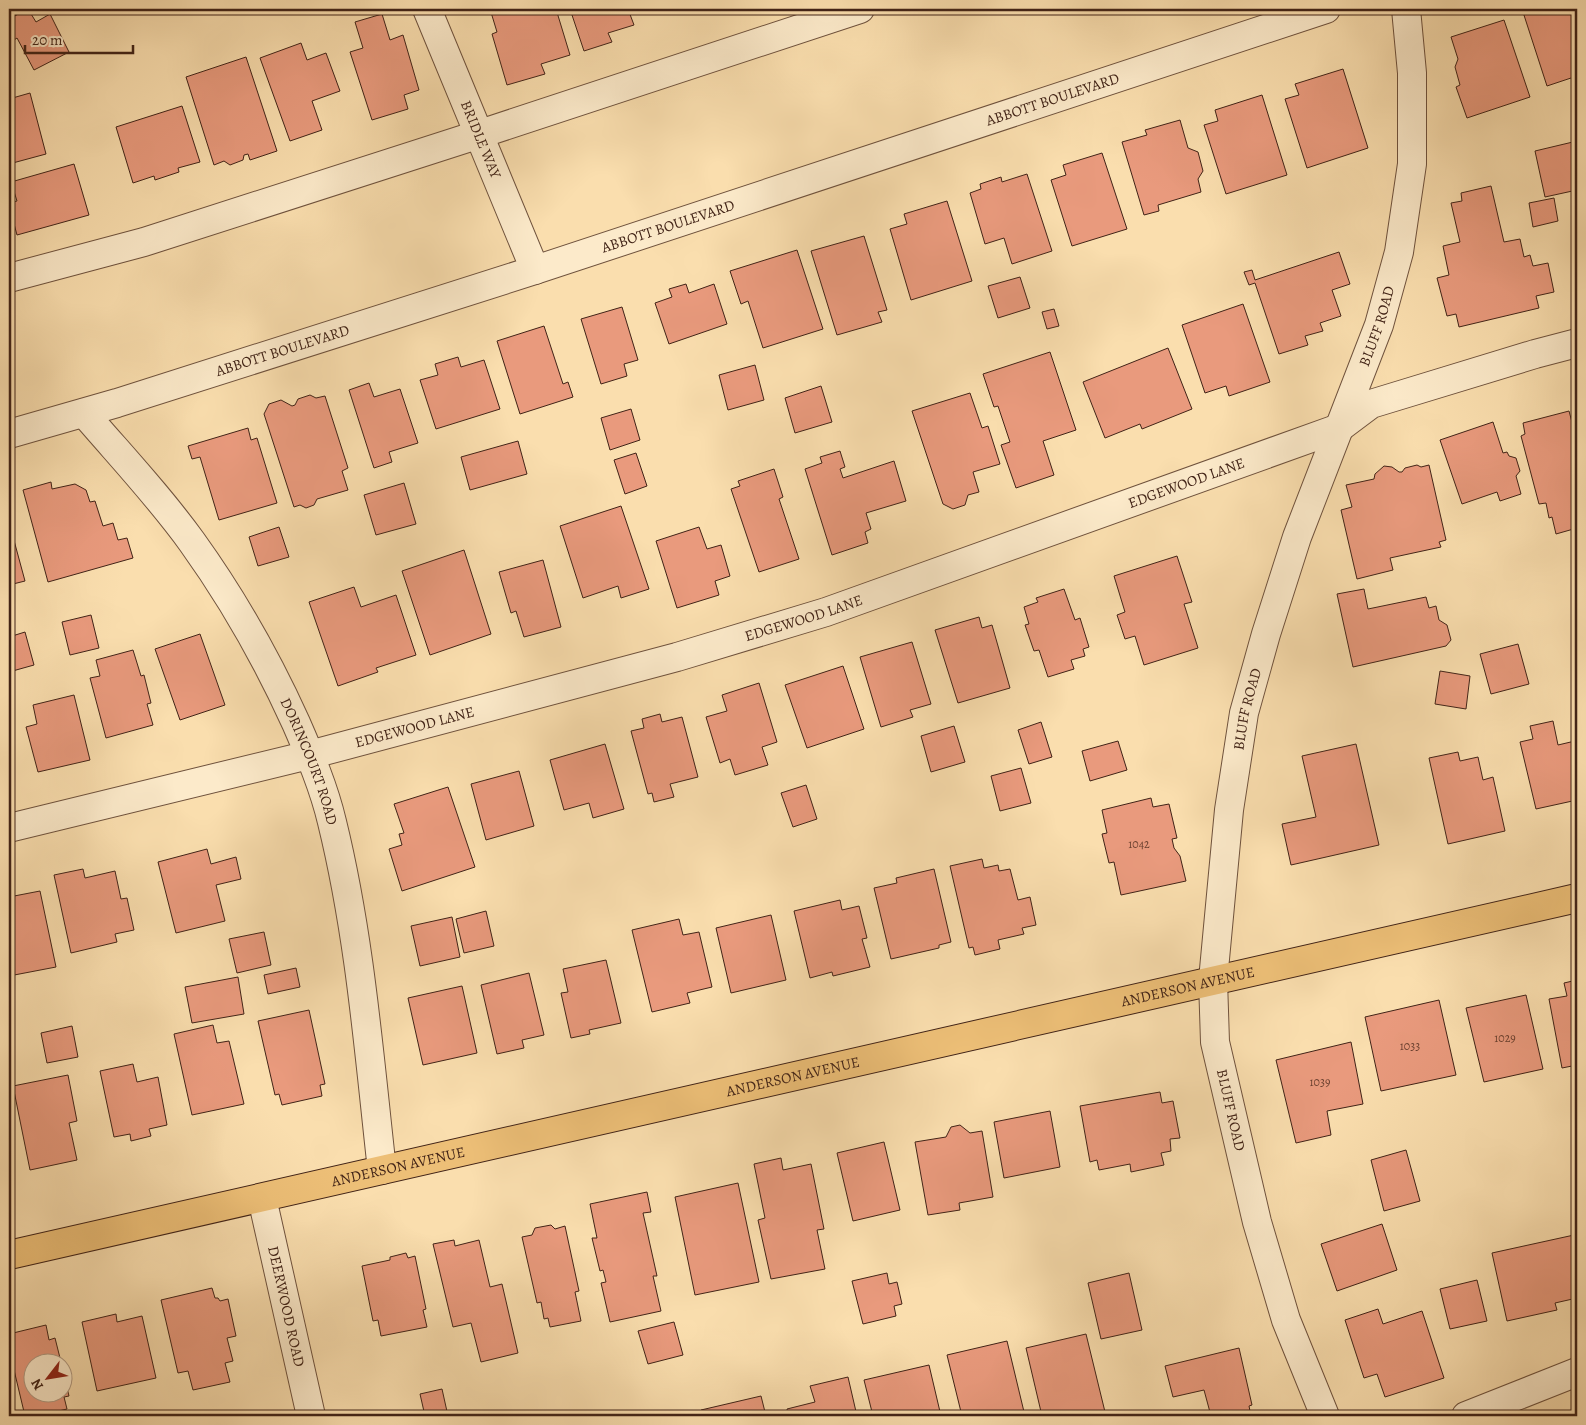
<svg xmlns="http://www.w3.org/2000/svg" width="1586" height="1425" font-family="Alegreya,serif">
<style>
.building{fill:#e99a7d;stroke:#412317}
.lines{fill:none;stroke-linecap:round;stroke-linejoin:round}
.minor-casing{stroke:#6f523d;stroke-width:30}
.major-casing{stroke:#412317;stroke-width:30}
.minor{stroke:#fceaca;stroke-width:28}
.major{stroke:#edbf77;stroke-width:28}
.labels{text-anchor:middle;stroke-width:4;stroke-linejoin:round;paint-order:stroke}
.number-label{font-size:12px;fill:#6b4130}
.street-label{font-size:15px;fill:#412317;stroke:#fceaca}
</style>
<rect width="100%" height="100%" fill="#fadeae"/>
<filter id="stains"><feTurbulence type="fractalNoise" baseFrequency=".004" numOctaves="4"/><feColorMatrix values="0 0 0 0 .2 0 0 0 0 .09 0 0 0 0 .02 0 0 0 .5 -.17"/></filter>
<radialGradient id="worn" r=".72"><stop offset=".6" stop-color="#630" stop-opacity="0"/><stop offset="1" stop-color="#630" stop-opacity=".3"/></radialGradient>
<g class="building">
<path d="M28,9L36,22L50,14L69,52L34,70L17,38L11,42L13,46L9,48V19Z"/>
<path d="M490,9H556L570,55L541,64L545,74L507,85L492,34L497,32Z"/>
<path d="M570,9H628L634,25L608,33L612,42L584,51Z"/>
<path d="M1522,9H1577V68H1575L1577,76L1547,86Z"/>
<path d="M382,14L390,40L403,35L419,90L404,95L408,109L372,120L350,52L363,48L355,22Z"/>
<path d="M1504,20L1530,97L1467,118L1456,87L1460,85L1455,67L1458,59L1451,37Z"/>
<path d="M301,43L307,60L326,53L340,91L312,101L322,130L290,141L260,58Z"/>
<path d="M246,57L277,151L250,160L248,154L244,155L243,160L230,165L224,161L214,165L186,77Z"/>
<path d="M1343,69L1368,148L1307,168L1285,99L1299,95L1295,84Z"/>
<path d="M30,93L46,154L9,164V99Z"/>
<path d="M1262,95L1287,175L1226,194L1204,125L1218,121L1215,110Z"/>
<path d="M182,106L200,162L178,168L179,172L155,180L154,176L133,183L116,127Z"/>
<path d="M1180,120L1188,148L1198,152L1203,171L1198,179L1201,192L1158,205L1159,211L1144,215L1122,142L1147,135L1145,130Z"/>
<path d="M1577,141V190L1545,197L1535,151Z"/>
<path d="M1102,153L1127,229L1072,246L1051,180L1066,175L1063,165Z"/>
<path d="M74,164L89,215L17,235L9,205V203L17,201L11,182Z"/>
<path d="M1027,174L1052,251L1012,264L1004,238L985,244L970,193L981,189L980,184L1001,177L1002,182Z"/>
<path d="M1491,186L1504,242L1520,239L1524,257L1530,255L1533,266L1548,263L1554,292L1536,296L1539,308L1459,327L1456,314L1447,316L1437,278L1449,275L1443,246L1460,242L1451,203L1462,201L1461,193Z"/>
<path d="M1554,198L1558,221L1533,227L1529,203Z"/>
<path d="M947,201L972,281L911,300L890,229L907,224L904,214Z"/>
<path d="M864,236L887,310L878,312L882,322L837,335L811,251Z"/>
<path d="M797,250L823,329L763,348L748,301L741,304L730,271Z"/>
<path d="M1339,252L1350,284L1332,290L1341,316L1320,323L1323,331L1305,336L1308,345L1279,354L1255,283L1249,285L1244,272L1252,270L1255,280Z"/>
<path d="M1020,277L1030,308L998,318L988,286Z"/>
<path d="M686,284L689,293L714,284L727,324L669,344L655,303L672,297L669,289Z"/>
<path d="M1243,304L1270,382L1229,396L1226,386L1205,393L1182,325Z"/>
<path d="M622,307L638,360L624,364L627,376L601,384L581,319Z"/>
<path d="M1054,309L1059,326L1047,329L1042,312Z"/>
<path d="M544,326L563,384L568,382L573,397L520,414L497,341Z"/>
<path d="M1168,348L1192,409L1142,429L1140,424L1105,438L1083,382Z"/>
<path d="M1050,352L1076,430L1043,441L1054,475L1016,488L1001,445L1010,442L998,406L994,407L983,374Z"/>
<path d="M458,357L461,367L484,360L500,409L436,429L420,380L438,375L435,364Z"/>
<path d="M755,365L764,400L728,410L719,375Z"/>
<path d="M369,383L374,397L400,389L418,443L389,452L392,462L374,468L349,390Z"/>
<path d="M821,386L832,422L795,433L785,398Z"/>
<path d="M970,393L982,428L988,426L1000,464L973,472L979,492L968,495L965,505L953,509L943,504L912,411Z"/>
<path d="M310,395L316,398L325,396L348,468L342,471L348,490L317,499L314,505L306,508L300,505L294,507L264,414L269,404L281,400L292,406L295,405L298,399Z"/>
<path d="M631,409L640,440L610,450L601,418Z"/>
<path d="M1569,411L1577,441V528L1556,534L1552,517L1549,518L1546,503L1539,504L1521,436L1525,434L1523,423Z"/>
<path d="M1493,422L1503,453L1507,452L1509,456L1516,458L1520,471L1516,476L1521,494L1500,501L1497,492L1462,504L1440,440Z"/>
<path d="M248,428L251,440L257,438L277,503L219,520L200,457L192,459L188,446Z"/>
<path d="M518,441L527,474L470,490L461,457Z"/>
<path d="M840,451L845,467L840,469L843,478L894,461L906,501L866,513L871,529L865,532L868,543L832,555L805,469L822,463L820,457Z"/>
<path d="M636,453L647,486L625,494L614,460Z"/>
<path d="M1417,465L1421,467L1429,465L1446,540L1439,542L1441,547L1390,558L1393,570L1357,579L1341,510L1352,507L1346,485L1374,479L1375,474L1384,466L1392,467L1399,472H1402L1405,468Z"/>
<path d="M774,469L783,497L779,499L799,559L759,572L731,489L740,486L738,481Z"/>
<path d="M51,482L52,489L75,484L86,490L90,502L95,501L103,526L113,523L118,540L127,538L133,558L48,582L23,490Z"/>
<path d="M404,483L416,524L376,535L364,495Z"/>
<path d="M621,506L649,589L621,598L618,586L583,598L560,526Z"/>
<path d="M9,522L25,581L9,585Z"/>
<path d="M279,527L289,557L258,566L249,537Z"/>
<path d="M699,527L707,549L721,545L730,576L715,581L719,595L677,608L656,541Z"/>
<path d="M464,550L491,634L430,655L402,571Z"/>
<path d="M1177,556L1192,602L1184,604L1198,648L1144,665L1135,636L1125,639L1117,615L1125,612L1114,576Z"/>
<path d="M543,560L561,627L524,637L516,611L511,613L499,572Z"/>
<path d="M354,587L361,607L396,595L416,655L376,668L378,672L338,686L309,602Z"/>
<path d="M1064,589L1075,620L1080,618L1089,647L1083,649L1085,656L1071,660L1074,669L1048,677L1039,650L1034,651L1025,625L1029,624L1024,607L1038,602L1036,598Z"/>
<path d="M1364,589L1368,609L1426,597L1429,608L1436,606L1439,620L1447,625L1451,640L1446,646L1353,667L1337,594Z"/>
<path d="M91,615L99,648L70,655L62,622Z"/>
<path d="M979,617L982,628L992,625L1010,688L958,703L935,630Z"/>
<path d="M25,632L34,665L9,672V637Z"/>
<path d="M200,634L225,705L180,720L155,649Z"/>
<path d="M912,642L931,704L910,710L913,717L881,727L860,657Z"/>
<path d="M1518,644L1529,684L1491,694L1480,654Z"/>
<path d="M133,650L141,676L144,675L151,703L147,704L153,725L106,738L90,678L100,676L96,660Z"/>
<path d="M843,666L864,729L807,748L785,685Z"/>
<path d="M1440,671L1470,676L1466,709L1435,704Z"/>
<path d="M759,683L777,742L762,747L768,765L735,775L730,759L720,763L706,717L727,711L722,695Z"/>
<path d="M74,695L90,760L38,772L26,727L37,724L33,705Z"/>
<path d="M660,714L662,722L682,717L698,777L670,784L674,797L654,802L652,793L648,794L631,731L644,728L642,719Z"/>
<path d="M1553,721L1558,745L1575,741L1577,750V800L1536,809L1520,742L1533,739L1530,726Z"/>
<path d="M1041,722L1052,757L1029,764L1018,730Z"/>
<path d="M954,726L965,762L931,772L921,736Z"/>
<path d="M1118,741L1127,770L1090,781L1082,751Z"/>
<path d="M605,744L624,809L593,818L589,803L564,810L550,760Z"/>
<path d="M1356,744L1379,845L1291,865L1282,824L1316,817L1302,756Z"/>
<path d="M1458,752L1460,761L1478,757L1483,780L1493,777L1505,831L1448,844L1429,758Z"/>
<path d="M1021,768L1031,803L1000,811L991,776Z"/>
<path d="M519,771L534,826L486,840L471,784Z"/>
<path d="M806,785L817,819L793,827L781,793Z"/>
<path d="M448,787L475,867L402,891L389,849L402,845L399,834L404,833L394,804Z"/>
<path d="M1151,798L1153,807L1169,804L1177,838L1172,839L1174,848L1180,856L1186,881L1121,895L1114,862L1109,863L1102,834L1107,833L1102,810Z"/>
<path d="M207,849L211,864L236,857L241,879L216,885L225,921L176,933L158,862Z"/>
<path d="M982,859L984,868L998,865L999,871L1010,869L1018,900L1030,897L1036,925L1022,928L1024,934L998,940L1000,949L975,955L973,947L969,948L950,866Z"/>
<path d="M83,869L85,878L115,871L121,899L127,898L134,930L115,934L117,942L71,953L54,875Z"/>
<path d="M934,869L951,942L939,945V948L891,959L874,888L897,883L896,878Z"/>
<path d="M40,891L56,967L9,976V897Z"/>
<path d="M840,900L842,910L859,906L867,938L862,939L870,967L833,976L832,972L810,978L794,911Z"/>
<path d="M486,911L494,946L464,953L456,919Z"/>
<path d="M771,915L786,980L731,993L716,928Z"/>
<path d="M452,917L460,957L420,966L411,926Z"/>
<path d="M679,919L683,935L699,932L712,987L687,993L690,1003L652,1012L632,930Z"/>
<path d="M264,932L271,965L237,973L229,939Z"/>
<path d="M606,960L621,1023L589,1030L590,1034L571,1038L561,993L568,992L563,969Z"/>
<path d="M296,968L300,987L268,994L264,975Z"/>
<path d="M529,973L544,1035L522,1040L524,1048L497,1054L481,985Z"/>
<path d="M238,977L244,1014L192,1023L185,987Z"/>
<path d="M1577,980V1065L1562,1068L1549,999L1567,996L1564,983Z"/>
<path d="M462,986L477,1053L423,1065L408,998Z"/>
<path d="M1526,995L1543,1069L1484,1082L1466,1008Z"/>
<path d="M1439,1000L1456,1075L1381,1091L1365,1017Z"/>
<path d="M309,1010L325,1084L320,1085L322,1096L282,1105L279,1094L275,1095L258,1021Z"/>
<path d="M213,1025L217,1043L229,1041L244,1104L192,1115L174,1034Z"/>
<path d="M72,1026L78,1057L47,1063L41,1033Z"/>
<path d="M1351,1042L1363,1104L1327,1111L1331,1135L1296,1143L1276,1060Z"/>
<path d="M133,1064L137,1082L158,1077L167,1125L149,1129L151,1136L131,1141L130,1134L114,1137L100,1071Z"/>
<path d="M68,1075L77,1121L69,1123L77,1160L30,1170L13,1086Z"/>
<path d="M1160,1092L1162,1103L1173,1101L1180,1138L1170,1139L1171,1151L1161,1153L1164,1165L1131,1172L1130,1164L1099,1170L1097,1160L1090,1162L1080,1106Z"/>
<path d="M1050,1111L1060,1167L1004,1178L994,1122Z"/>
<path d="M960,1125L970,1133L982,1131L993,1197L959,1203L960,1210L928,1215L915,1142L946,1137L951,1127Z"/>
<path d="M884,1142L900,1210L853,1221L837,1153Z"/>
<path d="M1406,1150L1420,1201L1384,1211L1371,1160Z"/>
<path d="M781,1158L783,1170L811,1164L824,1229L817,1230L825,1269L771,1279L758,1220L765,1218L754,1164Z"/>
<path d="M738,1183L759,1282L695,1295L675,1197Z"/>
<path d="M647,1192L651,1212L643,1213L657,1276H653L661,1311L610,1322L601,1283L606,1282L603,1270L600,1271L592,1238H597L590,1204Z"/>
<path d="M1382,1224L1397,1270L1337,1291L1321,1244Z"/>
<path d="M551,1225L555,1229L565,1226L579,1291L575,1292L581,1321L550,1327L548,1318L544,1319L541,1302L537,1303L522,1237L532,1235L535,1228Z"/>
<path d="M1574,1235L1577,1249V1298L1555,1303L1557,1310L1507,1321L1492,1253Z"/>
<path d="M454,1240L455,1246L479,1240L490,1287L502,1284L518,1353L481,1362L471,1323L453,1327L433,1244Z"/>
<path d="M406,1253L408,1258L415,1256L426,1309L423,1310L427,1327L381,1336L378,1320L373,1321L362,1266L390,1260V1257Z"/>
<path d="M887,1273L889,1284L897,1282L902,1304L894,1306L896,1316L863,1324L852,1281Z"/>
<path d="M1129,1273L1142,1330L1101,1339L1088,1283Z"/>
<path d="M1477,1280L1487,1321L1450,1329L1440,1289Z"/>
<path d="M212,1288L215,1298H218L220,1301L228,1299L236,1336L227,1338L233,1361L225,1363L230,1382L193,1390L188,1371L178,1373L161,1300Z"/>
<path d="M1378,1309L1383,1324L1422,1311L1444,1378L1385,1397L1377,1374L1364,1378L1345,1320Z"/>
<path d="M116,1314L117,1322L142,1316L156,1378L97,1391L82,1322Z"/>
<path d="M674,1322L683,1355L648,1364L638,1331Z"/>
<path d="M46,1325L49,1340L55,1338L61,1362H32V1392H62V1368L69,1396L64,1397L67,1409L38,1416H25L9,1349V1334Z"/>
<path d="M1086,1334L1106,1416H1042L1026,1348Z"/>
<path d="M1007,1341L1025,1416H962L947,1355Z"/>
<path d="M1239,1348L1252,1405L1249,1406L1251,1416H1211L1204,1390L1173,1397L1165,1366Z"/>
<path d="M929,1365L941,1416H873L864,1380Z"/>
<path d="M848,1377L857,1416H788L787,1409L815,1402L810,1386Z"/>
<path d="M442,1389L448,1416H425L420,1394Z"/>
<path d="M761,1396L766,1416H703L701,1410Z"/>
</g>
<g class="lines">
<defs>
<g id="minor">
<path id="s1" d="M427,9L535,270"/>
<path d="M9,278L144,242L480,134L860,9"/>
<path id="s2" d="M84,413C120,455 159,496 192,542C233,599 267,659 296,723C310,755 324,788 332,822C360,936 369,1054 382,1170"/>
<path id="s3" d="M9,434L117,403L535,270L1326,9"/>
<path id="s4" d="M9,828L309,755L677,657L826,612L1339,428L1371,404L1535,354L1577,343"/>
<path id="s5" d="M262,1198L311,1416"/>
<path id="s6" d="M1325,1416L1286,1320L1257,1222L1215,1042L1213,980L1229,810L1244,713L1266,634L1297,537L1379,325L1399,252L1412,164V73L1406,9"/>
<path d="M1466,1416L1577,1372"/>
</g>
<g id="major">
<path id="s7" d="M9,1255L1577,898"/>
</g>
</defs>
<use href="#minor" class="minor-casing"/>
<use href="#major" class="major-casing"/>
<use href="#minor" class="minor"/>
<use href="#major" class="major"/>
</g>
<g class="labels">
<g class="number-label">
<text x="1139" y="848">1042</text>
<text x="1505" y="1042">1029</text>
<text x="1410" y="1050">1033</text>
<text x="1320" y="1086">1039</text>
</g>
<g class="street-label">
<text dy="5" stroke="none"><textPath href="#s3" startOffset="1096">ABBOTT BOULEVARD</textPath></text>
<text dy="5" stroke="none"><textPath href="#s1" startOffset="141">BRIDLE WAY</textPath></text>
<text dy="5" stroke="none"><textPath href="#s3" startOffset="691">ABBOTT BOULEVARD</textPath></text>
<text dy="5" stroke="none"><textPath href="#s6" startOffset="1131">BLUFF ROAD</textPath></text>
<text dy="5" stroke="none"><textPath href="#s3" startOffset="286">ABBOTT BOULEVARD</textPath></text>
<text dy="5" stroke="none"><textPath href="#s4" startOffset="1228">EDGEWOOD LANE</textPath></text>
<text dy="5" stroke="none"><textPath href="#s4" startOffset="822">EDGEWOOD LANE</textPath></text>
<text dy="5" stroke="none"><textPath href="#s6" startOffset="726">BLUFF ROAD</textPath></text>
<text dy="5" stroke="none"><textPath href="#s4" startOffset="418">EDGEWOOD LANE</textPath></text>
<text dy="5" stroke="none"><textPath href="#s2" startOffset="418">DORINCOURT ROAD</textPath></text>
<text dy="5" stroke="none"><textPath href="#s7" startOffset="1209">ANDERSON AVENUE</textPath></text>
<text dy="5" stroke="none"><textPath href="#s7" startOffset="804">ANDERSON AVENUE</textPath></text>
<text transform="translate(1231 1110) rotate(77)" y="5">BLUFF ROAD</text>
<text dy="5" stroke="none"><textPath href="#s7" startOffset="399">ANDERSON AVENUE</textPath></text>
<text dy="5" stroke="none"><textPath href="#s5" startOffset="111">DEERWOOD ROAD</textPath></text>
</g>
</g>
<rect width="1586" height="1425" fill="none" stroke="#fadeae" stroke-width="30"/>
<rect x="10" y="10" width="1566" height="1405" fill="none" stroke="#412317" stroke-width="2.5"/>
<rect x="15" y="15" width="1556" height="1395" fill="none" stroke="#412317"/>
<g transform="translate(48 1378) rotate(239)"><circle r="24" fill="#fceaca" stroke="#b19a82"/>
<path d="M0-4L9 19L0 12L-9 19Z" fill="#8f2418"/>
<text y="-8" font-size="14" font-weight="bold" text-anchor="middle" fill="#412317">N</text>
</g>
<path d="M25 45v8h108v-8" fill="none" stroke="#412317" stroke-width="2.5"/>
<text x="32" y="45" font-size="15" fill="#412317" stroke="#fceaca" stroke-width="4" paint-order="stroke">20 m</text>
<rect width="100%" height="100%" filter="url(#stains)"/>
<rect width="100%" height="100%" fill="url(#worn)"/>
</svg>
